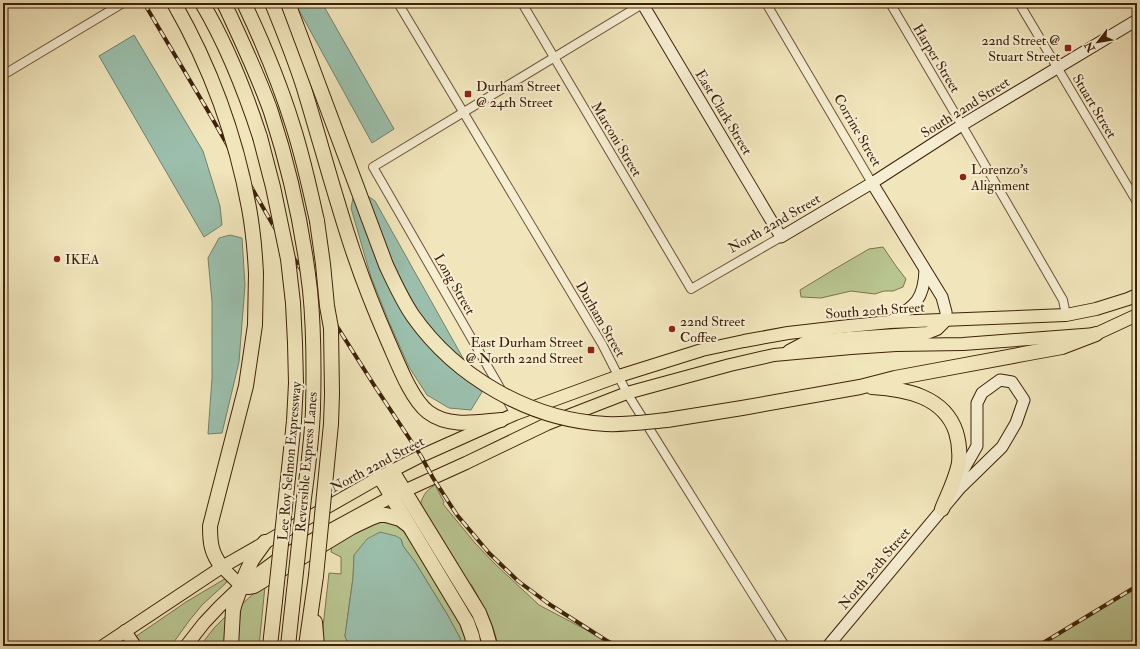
<svg xmlns="http://www.w3.org/2000/svg" width="1140" height="649" font-family="'IM FELL Double Pica',serif">
<style>
.green{fill:#b9c590;stroke:#7c744c}
.water{fill:#9bbfac;stroke:#76806a}
.lines{fill:none;stroke-linecap:round;stroke-linejoin:round}
.street-casing{stroke:#6b5335;stroke-width:10}
.secondary-casing{stroke:#3e2208;stroke-width:13}
.primary-casing{stroke:#3e2208;stroke-width:14}
.highway-casing{stroke:#3e2208;stroke-width:16}
.street{stroke:#f6eed3;stroke-width:8}
.secondary{stroke:#f6eed3;stroke-width:11}
.primary{stroke:#f1e5bb;stroke-width:12}
.highway{stroke:#f1e5bb;stroke-width:14}
.rail-casing{stroke:#3e2208;stroke-width:4}
.rail{stroke:#f6eed3;stroke-width:2.5;stroke-dasharray:8;stroke-linecap:butt}
.highway-bridge-casing{stroke:#3e2208;stroke-width:16;stroke-linecap:butt}
.highway-bridge{stroke:#f1e5bb;stroke-width:14}
.poi-dot{fill:#8f2418;stroke:#f6eed3;stroke-width:1.5}
.labels{text-anchor:middle;stroke-width:4;stroke-linejoin:round;paint-order:stroke}
.poi-label{font-size:14px;fill:#3e2208;stroke:#f6eed3;text-anchor:start}
.street-label{font-size:14px;fill:#3e2208;stroke:#f6eed3}
</style>
<rect width="100%" height="100%" fill="#f1e5bb"/>
<filter id="stains"><feTurbulence type="fractalNoise" baseFrequency=".005" numOctaves="4"/><feColorMatrix values="0 0 0 0 .2 0 0 0 0 .09 0 0 0 0 .02 0 0 0 .5 -.17"/></filter>
<radialGradient id="worn" r=".72"><stop offset=".6" stop-color="#630" stop-opacity="0"/><stop offset="1" stop-color="#630" stop-opacity=".3"/></radialGradient>
<g class="green">
<path d="M883,247L896,266L906,279L903,287L893,291H884L875,294L851,291L821,298L801,297L800,290L833,270L869,249Z"/>
<path d="M435,485L444,502L443,504L475,543L494,563L539,605L594,634L623,646H498C493,622 483,605 471,584L467,586L420,507C422,497 425,491 435,485Z"/>
<path d="M377,521C387,522 395,521 402,529L460,617L471,646H461L460,638L447,614L415,562L403,546L401,539L354,555L353,578L345,636L349,646H323V627L329,573L341,574V557L331,552L332,545Z"/>
<path d="M228,577L226,583L202,605L189,621L171,646H138L135,637L186,602Z"/>
<path d="M1137,585V646H1034L1094,614Z"/>
<path d="M265,586L259,646H237L241,605L253,594Z"/>
<path d="M227,615L226,646H200L214,628Z"/>
</g>
<g class="water">
<path d="M295,3H322L394,129L372,143Z"/>
<path d="M134,35L203,151L220,206L222,225L204,237L99,56Z"/>
<path d="M365,194L375,201L482,392L471,410L449,408L427,395L409,367L389,322L371,277L351,208L353,198Z"/>
<path d="M230,235L242,238L245,285L239,362L222,433L208,434L212,378V301L208,258L219,238Z"/>
<path d="M380,532L396,536L401,539L403,546L415,562L447,614L460,638L461,646H349L345,636L353,578L354,555L367,539Z"/>
</g>
<g class="lines">
<defs>
<g id="street">
<path d="M398,3L602,344L627,393L785,646"/>
<path d="M522,3L691,289L781,237"/>
<path d="M766,3L872,183"/>
<path d="M890,3L967,134L1063,300L1066,315"/>
<path d="M1019,3L1137,202"/>
<path d="M3,75L123,3"/>
<path d="M515,414L373,167L644,3"/>
</g>
<g id="secondary">
<path d="M642,3L781,237L872,183L962,125L1137,20"/>
<path d="M872,183L942,297L946,312V320"/>
<path d="M890,322C914,306 924,301 925,270"/>
<path d="M828,646L960,488L1002,447L1016,423L1024,400L1012,382L1000,380L982,393L977,403V446L958,479"/>
</g>
<g id="primary">
<path d="M789,351L806,342L849,338L927,333L937,329L946,320"/>
<path d="M222,567L241,586"/>
<path d="M125,631L135,646"/>
<path d="M103,646L222,567L380,477L421,456L515,414L619,376L702,350L744,341L788,333L849,326L890,322L1066,315L1096,309L1128,299L1137,295"/>
<path d="M186,646L204,623L220,606L241,586L281,557L391,497L466,463L547,424L627,393L730,365L774,355L851,348L896,345L963,344L1096,334L1137,315"/>
</g>
<g id="highway">
<path d="M202,3C227,45 245,91 260,137"/>
<path d="M244,3C263,43 280,84 293,126C303,157 310,189 317,221"/>
<path d="M272,3C283,30 294,57 303,85C319,137 333,190 350,242C361,276 374,309 388,341C397,361 411,399 428,412C449,428 477,422 501,420"/>
<path d="M872,387C905,389 944,396 956,432C959,442 960,452 959,463C956,479 948,494 942,509"/>
<path d="M667,420L742,408L860,387L895,378L1029,353L1062,347L1096,334"/>
<path d="M392,471L479,613L485,628L490,646"/>
<path d="M380,477L467,622L472,636L474,646"/>
<path d="M222,567C211,553 210,543 210,526L246,386L255,325L256,274"/>
<path d="M241,586L248,587L254,586L352,527L371,518L379,515H386L400,519L408,525"/>
<path d="M315,622L317,646"/>
<path d="M231,646L233,610L235,603L246,573L252,560L265,542"/>
<path d="M270,646L275,601"/>
<path d="M306,646L316,576"/>
</g>
</defs>
<use href="#street" class="street-casing"/>
<use href="#secondary" class="secondary-casing"/>
<use href="#primary" class="primary-casing"/>
<use href="#highway" class="highway-casing"/>
<use href="#street" class="street"/>
<use href="#secondary" class="secondary"/>
<use href="#primary" class="primary"/>
<use href="#highway" class="highway"/>
<defs>
<g id="rail">
<path d="M144,3L208,111L273,225L374,385L421,456L433,478L457,515L489,553L518,581L549,604L615,646"/>
<path d="M1038,646L1137,586"/>
</g>
</defs>
<use href="#rail" class="rail-casing"/>
<use href="#rail" class="rail"/>
<defs>
<g id="highway-bridge">
<path d="M174,3C210,66 236,137 249,208C253,230 255,252 256,274"/>
<path d="M224,3C241,39 258,75 271,112C290,170 303,230 310,290C314,329 314,370 313,409C312,439 308,468 304,498C299,547 293,597 288,646"/>
<path d="M288,3L386,265C394,282 402,300 413,316C456,377 530,420 606,424C626,425 646,422 667,420"/>
<path d="M260,137L273,187L288,259L293,303L295,343L296,383L294,421L275,601"/>
<path d="M316,576L331,424L332,394L331,328L327,306L323,264L317,221"/>
</g>
</defs>
<use href="#highway-bridge" class="highway-bridge-casing"/>
<use href="#highway-bridge" class="highway-bridge"/>
</g>
<g class="poi-dot">
<rect x="1064" y="44" width="8" height="8" rx="2"/>
<rect x="464" y="90" width="8" height="8" rx="2"/>
<circle cx="963" cy="177" r="4"/>
<circle cx="57" cy="259" r="4"/>
<circle cx="672" cy="329" r="4"/>
<rect x="587" y="346" width="8" height="8" rx="2"/>
</g>
<g class="labels">
<g class="poi-label">
<text x="1060" y="45" text-anchor="end">22nd Street @<tspan x="1060" dy="16">Stuart Street</tspan></text>
<text x="476" y="91">Durham Street<tspan x="476" dy="16">@ 24th Street</tspan></text>
<text x="971" y="174">Lorenzo's<tspan x="971" dy="16">Alignment</tspan></text>
<text x="65" y="264">IKEA</text>
<text x="680" y="326">22nd Street<tspan x="680" dy="16">Coffee</tspan></text>
<text x="583" y="347" text-anchor="end">East Durham Street<tspan x="583" dy="16">@ North 22nd Street</tspan></text>
</g>
<g class="street-label">
<text transform="translate(937 58) rotate(59)" y="5">Harper Street</text>
<text transform="translate(1095 106) rotate(59)" y="5">Stuart Street</text>
<text transform="translate(965 107) rotate(-32)" y="5">South 22nd Street</text>
<text transform="translate(724 112) rotate(59)" y="5">East Clark Street</text>
<text transform="translate(858 130) rotate(60)" y="5">Corrine Street</text>
<text transform="translate(617 139) rotate(59)" y="5">Marconi Street</text>
<text transform="translate(774 223) rotate(-30)" y="5">North 22nd Street</text>
<text transform="translate(455 284) rotate(60)" y="5">Long Street</text>
<text transform="translate(875 310) rotate(-4)" y="5">South 20th Street</text>
<text transform="translate(601 319) rotate(60)" y="5">Durham Street</text>
<text transform="translate(289 461) rotate(-85)" y="5">Lee Roy Selmon Expressway</text>
<text transform="translate(306 462) rotate(-85)" y="5">Reversible Express Lanes</text>
<text transform="translate(377 464) rotate(-28)" y="5">North 22nd Street</text>
<text transform="translate(874 568) rotate(-50)" y="5">North 20th Street</text>
</g>
</g>
<rect width="1140" height="649" fill="none" stroke="#f1e5bb" stroke-width="16"/>
<rect x="4" y="4" width="1132" height="641" fill="none" stroke="#3e2208" stroke-width="2"/>
<rect x="8" y="8" width="1124" height="633" fill="none" stroke="#3e2208"/>
<g transform="translate(1098 42) rotate(239)" stroke="#f6eed3" stroke-width="3" paint-order="stroke">
<path d="M0-3L7 15L0 10L-7 15Z" fill="#3e2208"/>
<text y="-6" font-size="11" font-weight="bold" text-anchor="middle" fill="#3e2208">N</text>
</g>
<rect width="100%" height="100%" filter="url(#stains)"/>
<rect width="100%" height="100%" fill="url(#worn)"/>
</svg>
